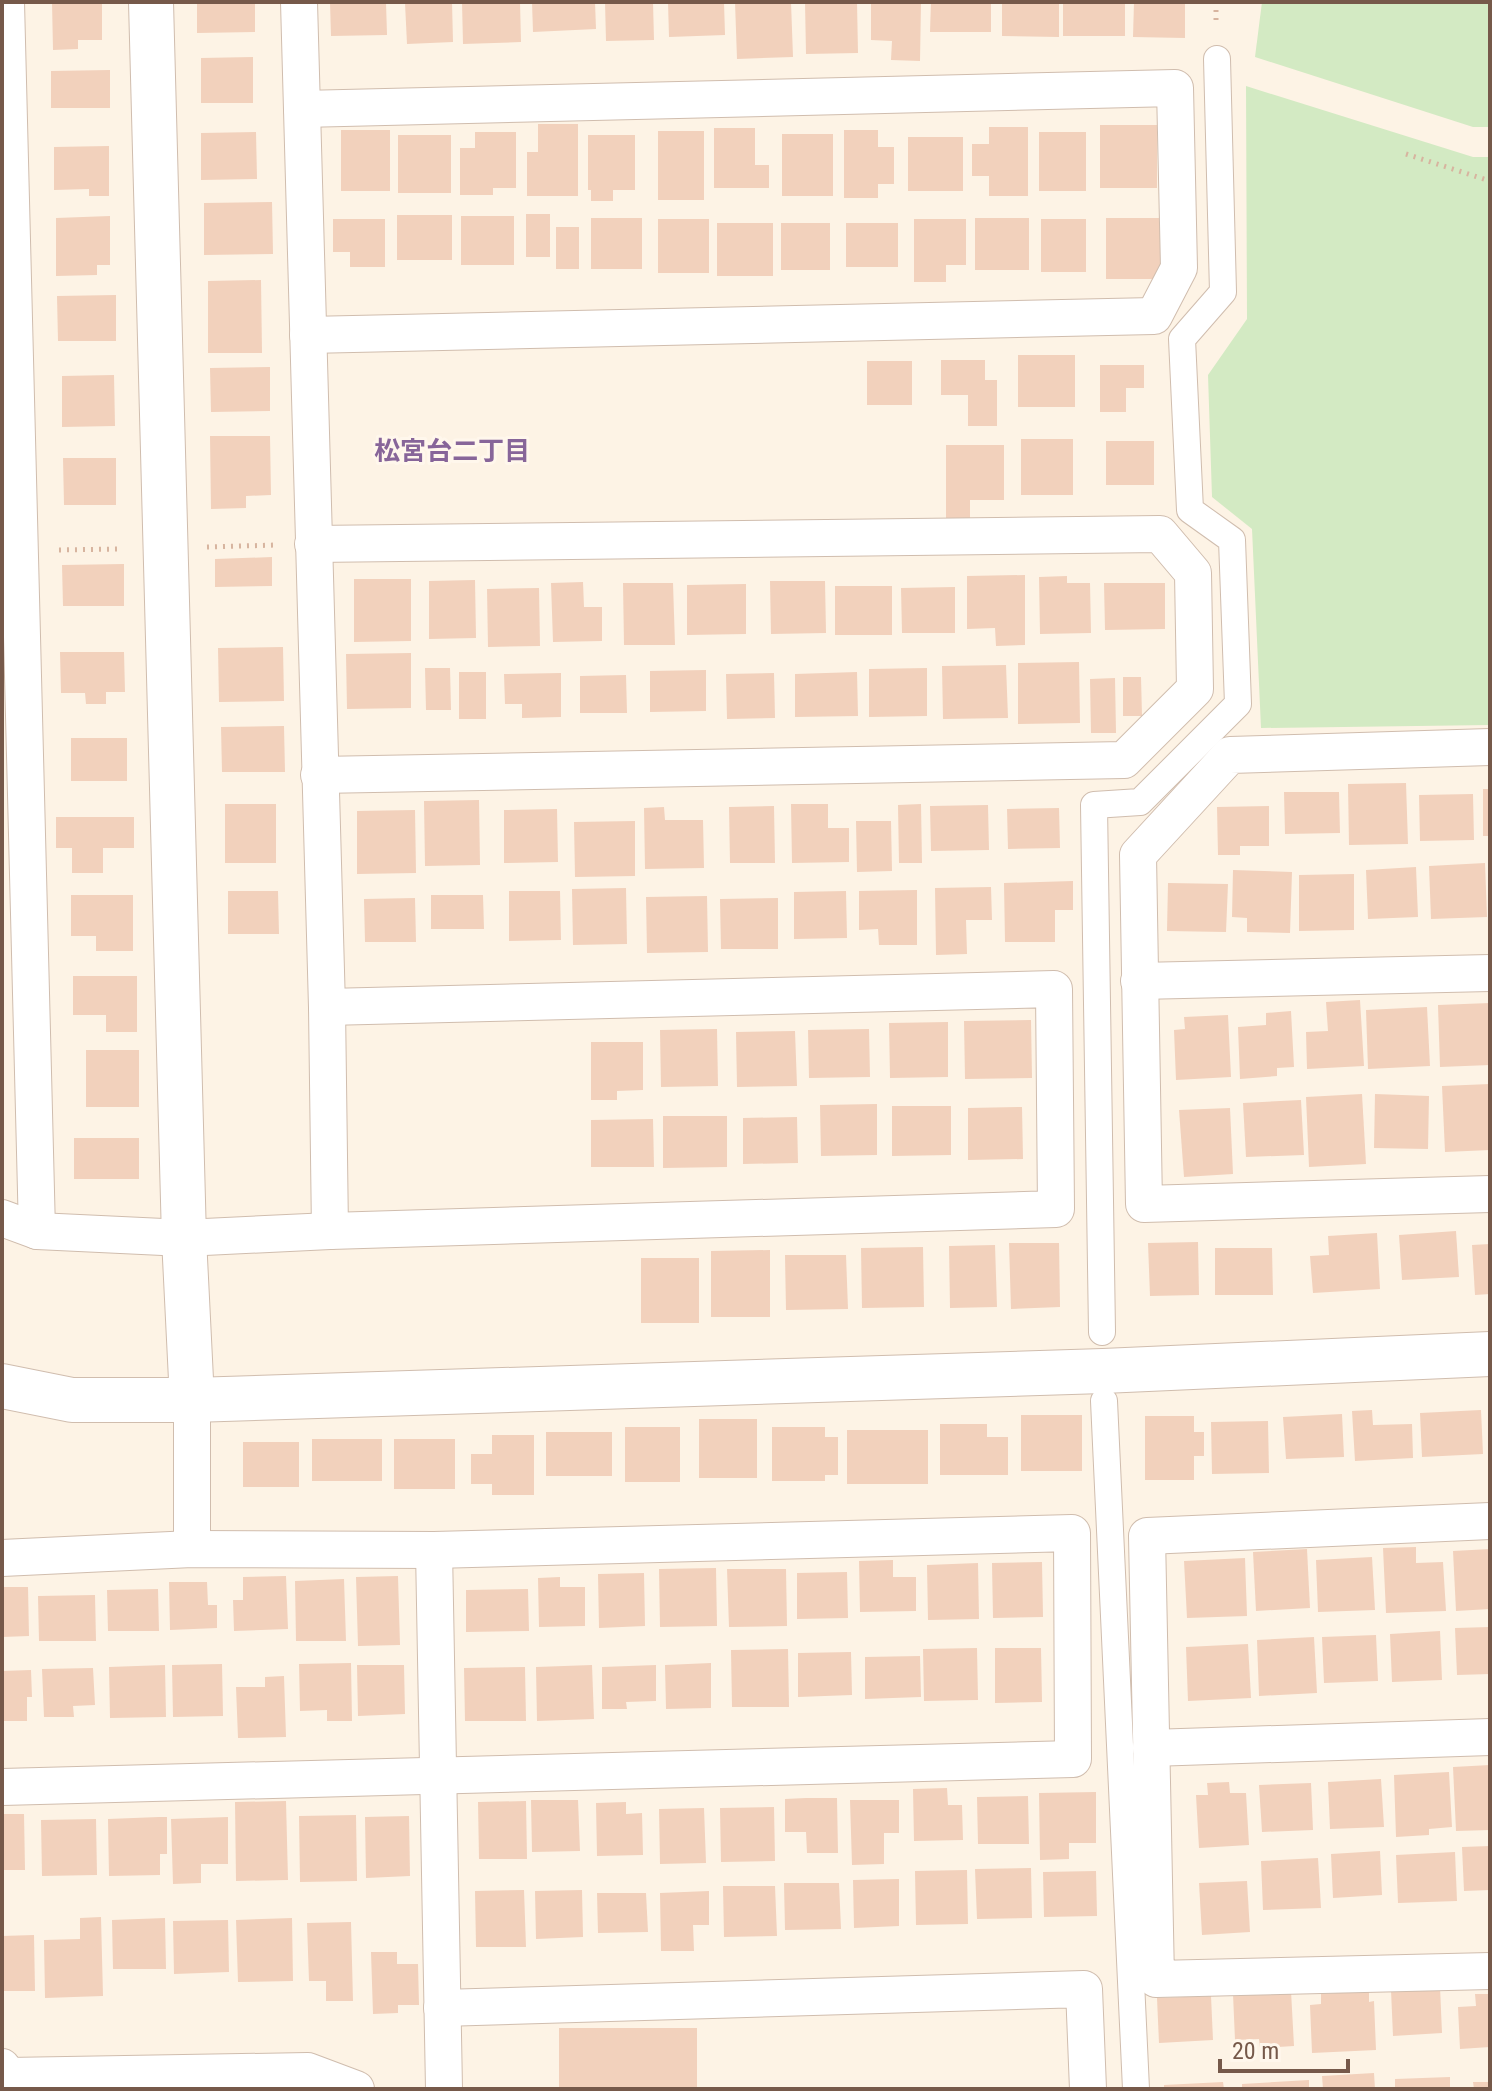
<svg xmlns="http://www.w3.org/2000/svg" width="1492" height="2091" font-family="'Roboto Condensed','Noto Sans JP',sans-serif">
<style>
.green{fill:#d3eac3}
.building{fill:#f2d1bc}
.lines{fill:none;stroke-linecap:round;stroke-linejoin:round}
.pedestrian-casing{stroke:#d0bdae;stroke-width:28}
.minor-casing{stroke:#d0bdae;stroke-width:38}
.tertiary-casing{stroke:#d0bdae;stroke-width:46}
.path{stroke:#d7b49f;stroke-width:5;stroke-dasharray:2 6;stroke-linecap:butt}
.pedestrian{stroke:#fff;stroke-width:26}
.minor{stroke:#fff;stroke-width:36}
.tertiary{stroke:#fff;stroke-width:44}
.labels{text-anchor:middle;stroke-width:6;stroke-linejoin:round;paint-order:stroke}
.neighbourhood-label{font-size:26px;font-weight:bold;fill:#876599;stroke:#fff7ec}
</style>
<rect width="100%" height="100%" fill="#fdf3e5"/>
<g class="green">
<path d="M1262,2H1490V127H1473L1255,57Z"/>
<path d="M1246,86L1473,157H1490V725L1261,728L1252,529L1212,497L1208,375L1247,319Z"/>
</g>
<g class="building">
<path d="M52,2H102V40H78V49L53,50Z"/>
<path d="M197,2H255V32L197,33Z"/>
<path d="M330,2H386L387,35L331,36Z"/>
<path d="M452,2L453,42L407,44L405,3Z"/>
<path d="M462,2H520L521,42L463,44Z"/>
<path d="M532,2H595L596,29L533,32Z"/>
<path d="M605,2H653L654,40L606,41Z"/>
<path d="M668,2H724L725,35L669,37Z"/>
<path d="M735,2H791L793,57L737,59Z"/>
<path d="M805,2H857L858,53L806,54Z"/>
<path d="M871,2H921L920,61L891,60L892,41L871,40Z"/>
<path d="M931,2H991V32H930Z"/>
<path d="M1002,2H1059V37L1002,36Z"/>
<rect x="1063" y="2" width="62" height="34"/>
<path d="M1134,2H1185V38L1133,37Z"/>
<path d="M253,57V103H201V58Z"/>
<path d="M110,70V108H51V71Z"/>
<path d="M538,124H578V196H527V152H538Z"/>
<rect x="1100" y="125" width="57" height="63"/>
<path d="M989,127H1028V196H989V176H972V144H989Z"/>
<path d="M714,128H755V165H769V188H714Z"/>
<rect x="341" y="130" width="49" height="61"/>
<path d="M844,130H878V147H894V184H878V198H844Z"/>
<rect x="658" y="131" width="46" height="69"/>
<path d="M256,132L257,179L201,180V133Z"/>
<path d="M475,132H516V188H493V195H460V148H475Z"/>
<rect x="1039" y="132" width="47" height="59"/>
<rect x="782" y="134" width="51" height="62"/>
<rect x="398" y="135" width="53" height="58"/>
<path d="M588,135H635V190H613V201H591V190H588Z"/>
<rect x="908" y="137" width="55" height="54"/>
<path d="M109,146V196H89V189L54,190V147Z"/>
<path d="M272,202L273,254L204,255V203Z"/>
<rect x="526" y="214" width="24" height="43"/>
<rect x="397" y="215" width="55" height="45"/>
<path d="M110,216V265H97V275L56,276V218Z"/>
<rect x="461" y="216" width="53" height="49"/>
<rect x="591" y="218" width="51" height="51"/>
<rect x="975" y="218" width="54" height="52"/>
<rect x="1106" y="218" width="55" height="61"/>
<path d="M333,219H385V267H350V252H333Z"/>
<rect x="658" y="219" width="51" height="54"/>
<path d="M914,219H966V265H946V282H914Z"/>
<rect x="1041" y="219" width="45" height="53"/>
<rect x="717" y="223" width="56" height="53"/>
<rect x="781" y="223" width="49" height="47"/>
<rect x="846" y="223" width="52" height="44"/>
<rect x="556" y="227" width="23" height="42"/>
<path d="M261,280L262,353H208V281Z"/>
<path d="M116,295V341H58L57,296Z"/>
<rect x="1018" y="355" width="57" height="52"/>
<path d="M941,360H985V380H997V426H968V395H941Z"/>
<rect x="867" y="361" width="45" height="44"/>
<path d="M1100,365H1144V388H1126V412H1100Z"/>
<path d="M270,367V411L211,412L210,368Z"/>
<path d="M114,375L115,426L62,427V376Z"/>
<path d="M210,436H270L271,495L246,496V508L211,509Z"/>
<rect x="1021" y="439" width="52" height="56"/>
<rect x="1106" y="441" width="48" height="44"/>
<path d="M946,445H1004V500H970V519H946Z"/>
<path d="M63,458H116V505H64Z"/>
<path d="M272,557V586L215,587V559Z"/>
<path d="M124,564V606H63L62,565Z"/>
<path d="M1025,575V645L996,646L995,628L967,629V576Z"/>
<path d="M1067,576V583H1090L1091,633L1040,634L1039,577Z"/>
<path d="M354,579H411V641L354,642Z"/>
<path d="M475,580L476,638L429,639V581Z"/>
<path d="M770,581H825L826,633L771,634Z"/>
<path d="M583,582L584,607H602V641L553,642L551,583Z"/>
<path d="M623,583H673L675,645H624Z"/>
<path d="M1104,583H1165V629L1105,630Z"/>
<path d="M746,584V634L687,635V585Z"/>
<rect x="835" y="586" width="57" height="49"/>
<path d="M955,587V633H902L901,588Z"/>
<path d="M539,588L540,646L488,647L487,589Z"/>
<path d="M283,647L284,701L219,702L218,648Z"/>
<path d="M60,652H124L125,692H106V704H86L85,693H61Z"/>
<path d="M411,653V708L347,709L346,654Z"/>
<path d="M1079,662L1080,723L1018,724V663Z"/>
<path d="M1006,665L1008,718L943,719L942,666Z"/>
<path d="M425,668H450L451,710H426Z"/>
<path d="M927,668V716L869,717V669Z"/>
<path d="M706,670V711L650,712V671Z"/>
<rect x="459" y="672" width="27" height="47"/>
<path d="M857,672L858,716L795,717V674Z"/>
<path d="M561,673V717L522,718V704H505L504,674Z"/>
<path d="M774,673L775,718L727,719L726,674Z"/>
<path d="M626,675L627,713H580V676Z"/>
<path d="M1123,677H1141L1142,716H1123Z"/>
<path d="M1115,678L1116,733H1091L1090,679Z"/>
<path d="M284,726L285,772H222L221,727Z"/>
<rect x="71" y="738" width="56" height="43"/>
<path d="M1406,783L1408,844L1349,845L1348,784Z"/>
<rect x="1483" y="789" width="7" height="47"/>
<path d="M1284,792H1339L1340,833L1285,834Z"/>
<path d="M1473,794L1474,840L1420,841L1419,795Z"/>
<path d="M479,800L480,865L425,866L424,801Z"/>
<rect x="225" y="804" width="51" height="59"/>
<path d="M791,804H828V828H849V862L792,863Z"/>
<path d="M921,804L922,863H899L898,805Z"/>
<path d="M988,805L989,850L931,851L930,806Z"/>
<path d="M774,806L775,863H730L729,807Z"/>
<path d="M1269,806V846H1240V855H1218L1217,807Z"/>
<path d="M664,807L665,820H703L704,868L645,869L644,808Z"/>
<path d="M1059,808L1060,848L1008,849L1007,809Z"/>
<path d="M557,809L558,862L504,863V810Z"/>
<path d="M415,810L416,873L357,874V811Z"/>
<path d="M56,817H134V848H103V873H72V848H56Z"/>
<path d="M635,821V876L575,877L574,822Z"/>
<path d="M856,821H891L892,871L857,872Z"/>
<path d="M1485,863L1487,917L1431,919L1429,866Z"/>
<path d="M1416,867L1418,917L1368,919L1366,870Z"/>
<path d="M1233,870L1292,872L1290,933L1247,932V918L1232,917Z"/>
<path d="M1354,874V930L1299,931V875Z"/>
<path d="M1073,881V910H1055V942H1005L1004,883Z"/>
<path d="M1168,883L1228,884L1226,932L1167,931Z"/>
<path d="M991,887L992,920H966L967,954L936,955L935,888Z"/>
<path d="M626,888L627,944L573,945L572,889Z"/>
<path d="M917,890V945H879L878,929L859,930V891Z"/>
<path d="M228,891H278L279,934H228Z"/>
<path d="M509,891H560L561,940L509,941Z"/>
<path d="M846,891L847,938L794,939V892Z"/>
<path d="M71,895H133V951H96V936H71Z"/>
<path d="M431,895H483L484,929H431Z"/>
<path d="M707,896L708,952L647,953L646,897Z"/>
<path d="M415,898L416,942H365L364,899Z"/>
<path d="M778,898V949H721L720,899Z"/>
<path d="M73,976H137V1032H106V1015H73Z"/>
<path d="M1360,1000L1364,1066L1307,1069L1306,1032L1328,1031L1326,1002Z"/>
<path d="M1490,1003V1065L1440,1067L1438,1005Z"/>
<path d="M1427,1007L1430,1066L1368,1069L1366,1010Z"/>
<path d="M1291,1011L1294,1067L1277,1068V1076L1240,1079L1238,1027L1266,1025V1013Z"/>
<path d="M1228,1015L1231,1077L1176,1080L1174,1030L1185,1029L1184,1017Z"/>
<path d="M1031,1020L1032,1078L965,1079L964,1021Z"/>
<path d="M948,1022V1077L890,1078L889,1023Z"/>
<path d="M717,1029L718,1086L661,1087L660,1030Z"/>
<path d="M869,1029L870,1077L809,1078L808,1030Z"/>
<path d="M795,1031L797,1086L737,1087L736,1032Z"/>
<path d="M591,1042H643V1090L617,1091V1100H591Z"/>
<rect x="86" y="1050" width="53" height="57"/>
<path d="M1490,1084V1150L1445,1152L1442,1086Z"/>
<path d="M1362,1094L1366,1164L1309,1167L1306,1097Z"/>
<path d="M1375,1094L1429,1096L1428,1149L1374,1148Z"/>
<path d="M1301,1100L1304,1155L1246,1157L1243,1103Z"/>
<path d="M877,1104V1155L821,1156L820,1105Z"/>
<path d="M892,1106H951V1155L892,1156Z"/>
<path d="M1022,1107L1023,1159L968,1160V1108Z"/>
<path d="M1230,1108L1233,1174L1184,1177L1179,1110Z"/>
<path d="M663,1116H727V1167L663,1168Z"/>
<path d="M797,1117L798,1163L743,1164V1118Z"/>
<path d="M653,1119L654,1167H591V1120Z"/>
<rect x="74" y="1138" width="65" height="41"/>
<path d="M1456,1231L1459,1277L1402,1280L1399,1235Z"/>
<path d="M1377,1233L1380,1289L1313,1293L1310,1256L1329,1255L1328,1236Z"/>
<path d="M1198,1242L1199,1295L1150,1296L1148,1243Z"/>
<path d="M1009,1243H1059L1060,1307L1011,1309Z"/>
<path d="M1490,1244V1294L1475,1295L1472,1245Z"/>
<path d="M995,1245L997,1307L950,1308L949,1246Z"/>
<path d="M923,1247L924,1307L862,1308L861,1248Z"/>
<path d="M1215,1248H1272L1273,1295H1215Z"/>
<path d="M770,1250V1317H711V1251Z"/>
<path d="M785,1255H846L848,1309L786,1310Z"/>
<rect x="641" y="1258" width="58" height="65"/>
<path d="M1372,1410L1373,1425L1412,1424L1413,1458L1355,1461L1352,1411Z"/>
<path d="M1481,1410L1483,1454L1422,1457L1420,1413Z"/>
<path d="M1342,1414L1344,1457L1286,1459L1283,1417Z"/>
<rect x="1021" y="1415" width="61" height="56"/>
<path d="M1145,1416H1194V1432H1204V1456H1194V1480H1145Z"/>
<rect x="699" y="1419" width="58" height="59"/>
<path d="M1268,1421L1269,1473L1212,1474L1211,1422Z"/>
<path d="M940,1424H987V1437H1008V1475H940Z"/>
<rect x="625" y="1427" width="55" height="55"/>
<path d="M772,1427H825V1437H838V1475H825V1481H772Z"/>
<rect x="847" y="1430" width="81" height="54"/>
<rect x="546" y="1432" width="66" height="44"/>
<path d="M492,1435H534V1495H492V1484H471V1454H492Z"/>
<rect x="312" y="1439" width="70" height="42"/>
<rect x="394" y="1439" width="61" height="50"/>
<rect x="243" y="1442" width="56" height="45"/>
<path d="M1416,1547V1563L1443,1562L1446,1611L1386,1613L1383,1548Z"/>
<path d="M1307,1549L1310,1608L1256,1611L1253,1552Z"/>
<path d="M1490,1549V1609L1456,1611L1453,1551Z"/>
<path d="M1372,1557L1375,1610L1318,1612L1316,1560Z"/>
<path d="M1245,1558L1247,1616L1187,1618L1184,1561Z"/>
<path d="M893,1560V1577H916V1611L860,1612L859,1561Z"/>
<path d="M1042,1562L1043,1617L993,1618L992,1563Z"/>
<path d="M978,1563L979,1619L928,1620L927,1565Z"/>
<path d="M716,1568L717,1626L660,1627L659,1569Z"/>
<path d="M727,1569H786L787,1626L729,1627Z"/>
<path d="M847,1572L848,1618L797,1619V1573Z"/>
<path d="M644,1573L645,1626L599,1628L598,1574Z"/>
<path d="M286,1576L288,1629L234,1631L233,1600H243V1577Z"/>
<path d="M398,1576L400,1645L358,1646L356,1577Z"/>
<path d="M560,1577V1587H585V1626L539,1627L538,1578Z"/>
<path d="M344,1579L346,1641H296L295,1581Z"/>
<path d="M169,1582H207L208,1605H217V1628L170,1630Z"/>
<path d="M2,1587H28L29,1636L2,1637Z"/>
<path d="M158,1589L159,1631H108L107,1590Z"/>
<path d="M528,1589L529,1631L466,1632V1590Z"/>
<path d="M95,1595L96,1641H39L38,1596Z"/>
<path d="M1490,1627V1674L1457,1675L1455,1628Z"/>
<path d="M1440,1631L1442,1680L1392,1682L1390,1634Z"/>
<path d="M1376,1635L1378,1681L1324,1683L1322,1637Z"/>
<path d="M1314,1637L1317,1693L1259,1696L1257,1640Z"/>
<path d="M1248,1644L1251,1698L1188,1701L1186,1647Z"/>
<path d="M977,1648L978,1700L924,1701L923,1649Z"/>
<path d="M995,1648H1041L1042,1702L995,1703Z"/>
<path d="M788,1649L789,1707H732L731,1650Z"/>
<path d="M851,1652L852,1695L798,1697V1653Z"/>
<path d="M920,1656L921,1697L865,1699V1657Z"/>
<path d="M351,1663L352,1721H327V1710L300,1711L299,1664Z"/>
<path d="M711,1663V1708L666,1709L665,1665Z"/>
<path d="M222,1664L223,1716L173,1717L172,1665Z"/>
<path d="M165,1665L166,1717L110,1718L109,1667Z"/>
<path d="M357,1665H404L405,1714L358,1716Z"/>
<path d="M592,1665L594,1719L537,1721L536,1667Z"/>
<path d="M656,1665V1701L626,1702L627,1709H602V1667Z"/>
<path d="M525,1667L526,1721H465L464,1668Z"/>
<path d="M93,1668L95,1705L73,1706L74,1717H44L42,1669Z"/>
<path d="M31,1670L32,1697H27V1721H2V1671Z"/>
<path d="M284,1676L286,1737L238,1738L236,1687H265V1677Z"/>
<path d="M1490,1765V1830L1456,1831L1453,1767Z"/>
<path d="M1449,1772L1452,1827L1429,1829V1835L1396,1837L1394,1775Z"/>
<path d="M1381,1779L1384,1827L1330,1829L1328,1782Z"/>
<path d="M1229,1782L1230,1793H1246L1249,1845L1199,1848L1196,1795H1208L1207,1783Z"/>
<path d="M1311,1783L1313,1830L1262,1832L1259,1785Z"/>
<path d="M947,1788L948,1805H962L963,1840L914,1841L913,1789Z"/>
<path d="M1096,1792V1843H1069V1859L1040,1860L1039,1793Z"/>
<path d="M1028,1796L1029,1844H978L977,1797Z"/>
<path d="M806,1798H837L838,1853H807L806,1832H785V1799Z"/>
<path d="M531,1800H578L580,1851L532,1852Z"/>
<path d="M850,1800H899V1833H884V1864L852,1865Z"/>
<path d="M286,1801L288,1880L236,1881L235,1802Z"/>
<path d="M526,1801L527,1859H479L478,1802Z"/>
<path d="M626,1802V1814L642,1813L643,1855L597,1856L596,1803Z"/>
<path d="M774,1807L775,1861L721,1862L720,1808Z"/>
<path d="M704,1808L706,1863L660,1864L659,1809Z"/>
<path d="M2,1814H24L25,1870H2Z"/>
<path d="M356,1815L357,1881L300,1882L299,1816Z"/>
<path d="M409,1816L410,1876L366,1878L365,1817Z"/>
<path d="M159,1817H167V1854H160V1875L109,1876L108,1819Z"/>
<path d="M228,1817V1864H201V1883L173,1884L171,1819Z"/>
<path d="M96,1819L97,1875L42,1876L41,1820Z"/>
<path d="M1490,1846V1890L1464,1891L1462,1847Z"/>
<path d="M1380,1851L1382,1895L1333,1898L1331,1854Z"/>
<path d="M1455,1852L1457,1901L1398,1903L1396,1855Z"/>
<path d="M1318,1858L1321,1908L1263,1910L1261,1861Z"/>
<path d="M1031,1868L1032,1918L977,1919L975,1869Z"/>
<path d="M967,1870L968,1924L916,1925L915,1871Z"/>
<path d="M1096,1871L1097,1916L1044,1917L1043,1872Z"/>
<path d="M899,1879V1926L854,1928L853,1880Z"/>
<path d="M1247,1881L1250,1932L1202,1935L1199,1883Z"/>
<path d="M784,1883H839L841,1929L785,1930Z"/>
<path d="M723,1886H775L777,1936L724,1937Z"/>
<path d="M524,1890L526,1947H476L475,1891Z"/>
<path d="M582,1890L583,1937L536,1939L535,1891Z"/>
<path d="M709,1891V1925H693L694,1951H661L660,1893Z"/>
<path d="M597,1893H646L648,1932L598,1933Z"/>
<path d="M101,1917L103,1996L45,1998L44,1940L80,1939V1918Z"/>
<path d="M165,1918L166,1969H113L112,1920Z"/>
<path d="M292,1918L293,1981L238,1982L236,1920Z"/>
<path d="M228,1920L229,1972L174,1974L173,1921Z"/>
<path d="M351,1922L353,2001H326V1981H309L307,1923Z"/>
<path d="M34,1935L35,1991H2V1936Z"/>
<path d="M371,1952H397V1964H418L419,2005H398V2013L373,2014Z"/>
<path d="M1440,1987L1442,2033L1393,2036L1391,1990Z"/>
<path d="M1291,1991L1294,2046L1260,2048L1259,2039L1235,2040L1233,1994Z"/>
<path d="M1369,1991V2002L1374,2001L1376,2050L1312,2053L1310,2005L1321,2004V1994Z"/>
<path d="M1475,1994H1490V2047L1460,2049L1458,2007L1476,2006Z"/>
<path d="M1211,1996L1213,2040L1159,2043L1157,1998Z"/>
<rect x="559" y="2028" width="138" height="61"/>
<path d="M1374,2073L1375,2089H1323L1322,2076Z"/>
<path d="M1450,2077V2089H1395V2079Z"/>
<path d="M1309,2080V2089H1242V2084Z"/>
<path d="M1223,2082L1224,2089H1164V2085Z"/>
<path d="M1473,2082H1490V2089H1474Z"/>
</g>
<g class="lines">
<defs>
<g id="pedestrian">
<path d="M1102,1332L1094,805L1140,802L1238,704L1232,540L1190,510L1182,339L1223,292L1217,59"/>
<path d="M1104,1401L1136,2089"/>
</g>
<g id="minor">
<path d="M6,2L37,1231"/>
<path d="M299,2L327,1007L330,1231"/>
<path d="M302,109L1175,88L1179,268L1154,316L308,335"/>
<path d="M313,544L1160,534L1193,573L1195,689L1124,760L319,775"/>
<path d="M1490,747L1230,755L1138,855L1144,1204L1490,1194"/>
<path d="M1139,981L1490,973"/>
<path d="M2,1218L37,1231L184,1238L330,1231L1056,1209L1054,989L327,1007"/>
<path d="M192,1400V1549"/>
<path d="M1490,1521L1147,1536L1156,1979L1490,1971"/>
<path d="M434,1550L444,2089"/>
<path d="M2,1558L192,1549L434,1550L1072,1533L1073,1759L2,1787"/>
<path d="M1151,1748L1490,1737"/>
<path d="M442,2008L1084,1989L1088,2089"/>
<path d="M2,2067L8,2076L308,2071L356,2089"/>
</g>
<g id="tertiary">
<path d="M151,2L184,1238L192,1400"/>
<path d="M2,1386L72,1400H192L1103,1371L1490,1354"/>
</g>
</defs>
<use href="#pedestrian" class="pedestrian-casing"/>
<use href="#minor" class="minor-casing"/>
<use href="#tertiary" class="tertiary-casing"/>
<g class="path">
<path d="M1216,2V25"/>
<path d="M1406,154L1490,181"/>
<path d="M207,547L277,545"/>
<path d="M59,550L121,549"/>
</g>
<use href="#pedestrian" class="pedestrian"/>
<use href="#minor" class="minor"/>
<use href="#tertiary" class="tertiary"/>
</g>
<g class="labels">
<g class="neighbourhood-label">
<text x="452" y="460">松宮台二丁目</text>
</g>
</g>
<rect width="1492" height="2091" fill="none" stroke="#76594a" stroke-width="8"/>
<path d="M1220 2059v12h128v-12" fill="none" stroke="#76594a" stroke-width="4"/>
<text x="1232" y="2059" font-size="24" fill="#76594a" stroke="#fff7ec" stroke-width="6" paint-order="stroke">20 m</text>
</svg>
